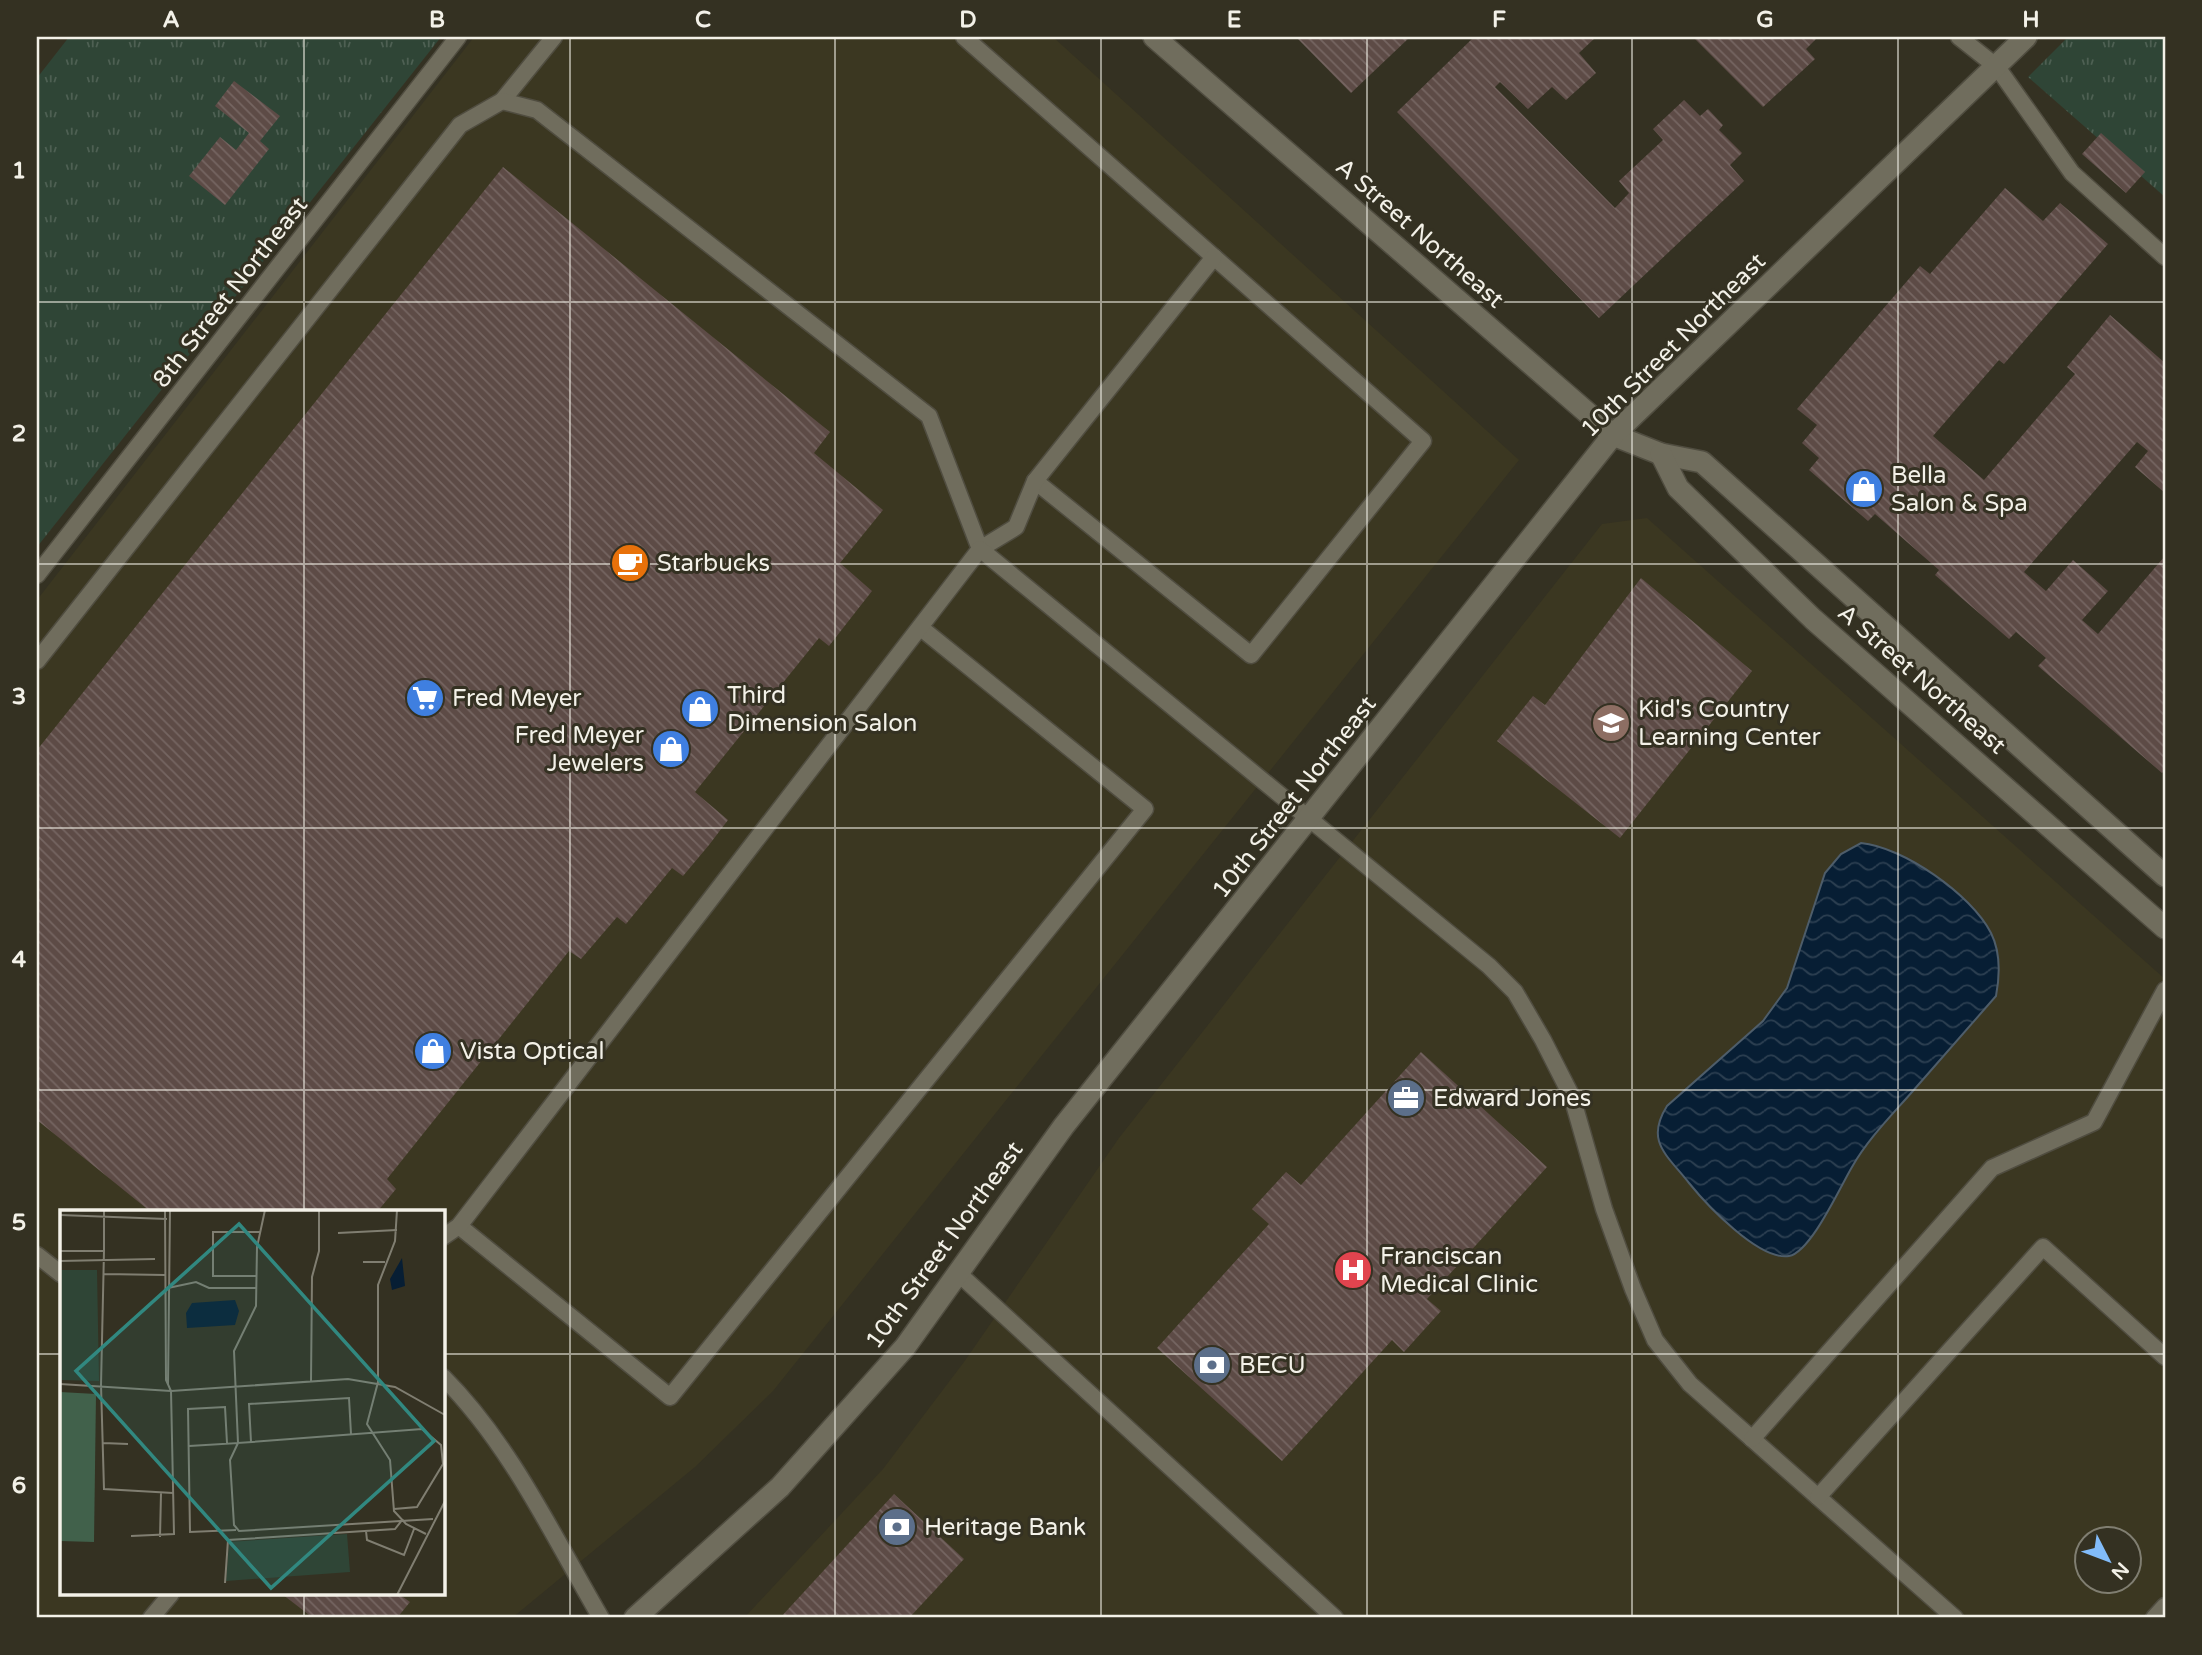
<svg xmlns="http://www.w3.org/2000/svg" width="2202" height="1655" font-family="'Varela Round',sans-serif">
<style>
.built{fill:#3b3721;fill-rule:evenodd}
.grass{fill:url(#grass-tufts)}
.water{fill:url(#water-waves);stroke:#4e5d6a;stroke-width:2}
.building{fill:url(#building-back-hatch)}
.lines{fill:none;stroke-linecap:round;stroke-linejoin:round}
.service-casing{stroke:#504d40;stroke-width:19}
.minor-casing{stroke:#504d40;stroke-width:24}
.tertiary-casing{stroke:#504d40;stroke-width:24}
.service{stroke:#706d5d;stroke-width:16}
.minor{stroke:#706d5d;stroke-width:21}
.tertiary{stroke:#706d5d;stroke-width:21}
.grid{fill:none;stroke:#f3f1e8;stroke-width:2;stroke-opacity:0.55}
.labels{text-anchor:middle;stroke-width:6;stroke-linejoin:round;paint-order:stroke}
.street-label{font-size:24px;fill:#f3f1e8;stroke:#343122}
.poi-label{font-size:24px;fill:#f3f1e8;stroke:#343122;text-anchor:start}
.inset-road{fill:none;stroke:#807e71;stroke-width:2}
.view{fill:#318880;fill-opacity:0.15;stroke:#318880;stroke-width:3.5}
.inset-edge{fill:none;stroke:#f3f1e8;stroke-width:3.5}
.neatline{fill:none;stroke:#f3f1e8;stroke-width:2.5}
.grid-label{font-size:23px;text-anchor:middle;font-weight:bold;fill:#f3f1e8}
</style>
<defs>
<pattern id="grass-tufts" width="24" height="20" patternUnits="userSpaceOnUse" patternTransform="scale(1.75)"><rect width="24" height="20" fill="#2f4536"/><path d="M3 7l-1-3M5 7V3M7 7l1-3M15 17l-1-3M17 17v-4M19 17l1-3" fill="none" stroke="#4e6053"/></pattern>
<pattern id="water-waves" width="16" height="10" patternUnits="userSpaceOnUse" patternTransform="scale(1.75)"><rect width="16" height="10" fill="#071e34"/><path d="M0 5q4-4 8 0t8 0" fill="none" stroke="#2c3f51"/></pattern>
<pattern id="building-back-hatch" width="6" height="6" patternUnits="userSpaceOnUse" patternTransform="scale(1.75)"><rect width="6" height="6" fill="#5d4b46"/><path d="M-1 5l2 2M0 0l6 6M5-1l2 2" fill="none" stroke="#756561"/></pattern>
</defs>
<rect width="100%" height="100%" fill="#343122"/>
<g class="built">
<path d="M474,37H1053L1519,460L773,1391L695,1467L512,1618H37V600ZM61,1212H443V1594H61Z"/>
<path d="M1647,518L2165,979V1618H744L883,1469L964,1362L1119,1138L1602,524ZM2086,1540H2128V1582H2086Z"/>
</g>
<g class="grass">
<path d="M69,37H441L37,547V78Z"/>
<path d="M2068,37H2165V197L2028,77Z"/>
</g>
<path class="water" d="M1861,843C1903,847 1971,894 1991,933C2001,953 2000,975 1996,996C1968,1028 1940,1060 1912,1092C1891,1116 1868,1139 1852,1167C1840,1187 1811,1252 1789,1256C1759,1261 1706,1204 1689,1183C1666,1154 1645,1141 1667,1106L1763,1021L1787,988L1825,873L1841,854Z"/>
<g class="building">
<path d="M1296,37H1410L1351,93Z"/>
<path d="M1474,37H1596L1579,53L1596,73L1566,100L1552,87L1528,109L1500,82L1495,87L1615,208L1629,193L1619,181L1663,140L1653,129L1684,100L1700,116L1708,109L1723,125L1719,130L1742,153L1730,165L1744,181L1599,318L1397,112Z"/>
<path d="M1693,37H1818L1806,49L1815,59L1763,107Z"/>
<path d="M234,81L280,116L260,141L269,149L225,205L189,176L220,137L236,150L249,133L215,106Z"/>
<path d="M2101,133L2145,172L2126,193L2082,154Z"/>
<path d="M503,167L830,432L814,453L883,510L840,563L872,591L829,646L819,638L695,792L728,820L709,845L683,876L672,868L626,924L617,917L581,959L569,951L387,1179L396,1189L377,1212H151L37,1120V750Z"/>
<path d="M2005,188L2043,221L2060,203L2108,244L2004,364L1999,360L1933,436L1984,480L2075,374L2067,367L2110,315L2165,363V493L2135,467L2148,451L2137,442L2024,572L2046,591L2073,560L2108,591L2082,620L2098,634L2165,556V770L2162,773L2038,666L2046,658L2016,632L2009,639L1935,575L1939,570L1875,514L1868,521L1809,470L1819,458L1802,443L1817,425L1797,409L1920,266L1930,274Z"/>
<path d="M1641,578L1752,671L1620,838L1497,741L1533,696L1545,705Z"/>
<path d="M1421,1052L1547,1167L1427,1299L1441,1311L1404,1352L1392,1340L1282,1461L1157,1348L1269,1224L1252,1209L1286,1172L1301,1185Z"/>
<path d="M894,1494L964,1559L909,1618H780Z"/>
<path d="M282,1594H399L410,1602L397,1618H313Z"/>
</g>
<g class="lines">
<defs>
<g id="service">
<path d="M964,37L1423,441L1251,655L1035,481"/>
<path d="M1959,37L1997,67L2072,173L2165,257"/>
<path d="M502,101L554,37"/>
<path d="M37,575L458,37"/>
<path d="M37,661L460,125L502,101L537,110L929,416L980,549L1016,527L1035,481L1214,257"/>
<path d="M459,1226L670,1397L1145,809L921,628"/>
<path d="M443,1237L459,1226L980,549L1489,966L1515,992L1543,1040L1572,1097L1604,1209L1633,1289L1655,1340L1690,1384L1955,1618"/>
<path d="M37,1255L61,1274"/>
<path d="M958,1273L1335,1618"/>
<path d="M443,1377C511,1445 553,1536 601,1618"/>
<path d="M1752,1439L1992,1168L2094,1122L2165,990"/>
<path d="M1818,1497L2043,1247L2165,1357"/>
<path d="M151,1618L171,1594"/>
<path d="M2154,1618L2165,1606"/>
</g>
<path id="minor" d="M1154,37L1613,435"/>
<g id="tertiary">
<path d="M1613,435L1661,454L1702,462L2165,876"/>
<path d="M1661,454L1678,488L1813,619L2165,928"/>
<path d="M635,1618L780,1487L905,1347L1063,1127L1613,435L2026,37"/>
</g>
</defs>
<use href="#service" class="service-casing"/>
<use href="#minor" class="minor-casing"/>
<use href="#tertiary" class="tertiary-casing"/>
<use href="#service" class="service"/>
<use href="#minor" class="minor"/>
<use href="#tertiary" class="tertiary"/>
</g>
<path class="grid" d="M304,37V1212M570,37V1618M835,37V1618M1101,37V1618M1367,37V1618M1632,37V1618M1898,37V1618M37,302H2165M37,564H2165M37,828H2165M37,1090H2165M37,1354H61M443,1354H2165M304,1594V1618"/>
<defs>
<symbol id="shop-disc" viewBox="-11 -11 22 22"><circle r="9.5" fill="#3f7fe0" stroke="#343122"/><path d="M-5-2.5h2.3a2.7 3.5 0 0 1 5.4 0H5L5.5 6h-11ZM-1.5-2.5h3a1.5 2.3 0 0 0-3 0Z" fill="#fff"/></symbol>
<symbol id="cafe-disc" viewBox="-11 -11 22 22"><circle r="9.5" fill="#e8710a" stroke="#343122"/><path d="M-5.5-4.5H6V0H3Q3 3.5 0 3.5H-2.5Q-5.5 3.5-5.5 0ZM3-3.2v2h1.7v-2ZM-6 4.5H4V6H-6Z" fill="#fff"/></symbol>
<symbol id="supermarket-disc" viewBox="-11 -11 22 22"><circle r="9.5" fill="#3f7fe0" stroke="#343122"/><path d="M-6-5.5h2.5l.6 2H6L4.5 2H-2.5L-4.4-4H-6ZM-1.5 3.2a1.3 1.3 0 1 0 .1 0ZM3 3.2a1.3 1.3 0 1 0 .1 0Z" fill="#fff"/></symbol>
<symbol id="school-disc" viewBox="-11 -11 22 22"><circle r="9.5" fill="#8d6e63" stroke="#343122"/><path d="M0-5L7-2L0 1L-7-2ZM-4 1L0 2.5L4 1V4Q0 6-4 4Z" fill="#fff"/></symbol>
<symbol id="office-disc" viewBox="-11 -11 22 22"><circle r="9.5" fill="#5c6f8a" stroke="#343122"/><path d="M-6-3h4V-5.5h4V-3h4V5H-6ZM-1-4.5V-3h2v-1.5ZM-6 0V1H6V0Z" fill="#fff"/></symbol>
<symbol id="hospital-disc" viewBox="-11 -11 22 22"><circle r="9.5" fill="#e0444e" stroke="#343122"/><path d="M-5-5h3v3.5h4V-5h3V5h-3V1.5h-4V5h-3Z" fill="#fff"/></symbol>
<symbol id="bank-disc" viewBox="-11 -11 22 22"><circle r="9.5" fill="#5c6f8a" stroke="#343122"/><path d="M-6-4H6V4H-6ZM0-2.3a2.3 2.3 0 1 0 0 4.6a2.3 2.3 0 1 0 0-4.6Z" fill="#fff"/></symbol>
</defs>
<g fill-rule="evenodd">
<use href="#shop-disc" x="1842" y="467" width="44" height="44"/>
<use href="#cafe-disc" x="608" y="541" width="44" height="44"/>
<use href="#supermarket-disc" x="403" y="676" width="44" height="44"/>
<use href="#shop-disc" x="678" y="687" width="44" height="44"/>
<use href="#school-disc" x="1589" y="701" width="44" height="44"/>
<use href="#shop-disc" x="649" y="727" width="44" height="44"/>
<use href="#shop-disc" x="411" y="1029" width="44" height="44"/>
<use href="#office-disc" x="1384" y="1076" width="44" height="44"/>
<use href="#hospital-disc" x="1331" y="1248" width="44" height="44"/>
<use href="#bank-disc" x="1190" y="1343" width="44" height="44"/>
<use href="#bank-disc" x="875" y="1505" width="44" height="44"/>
</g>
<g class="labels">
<g class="street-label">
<text transform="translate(1420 233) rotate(41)" y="8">A Street Northeast</text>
<text transform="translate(230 292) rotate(-52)" y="8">8th Street Northeast</text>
<text transform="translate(1673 345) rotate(-45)" y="8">10th Street Northeast</text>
<text transform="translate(1922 679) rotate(41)" y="8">A Street Northeast</text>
<text transform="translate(1294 797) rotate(-52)" y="8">10th Street Northeast</text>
<text transform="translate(944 1245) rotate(-54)" y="8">10th Street Northeast</text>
</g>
<g class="poi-label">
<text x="1891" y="483">Bella<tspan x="1891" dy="28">Salon &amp; Spa</tspan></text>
<text x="657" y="571">Starbucks</text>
<text x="727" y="703">Third<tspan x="727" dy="28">Dimension Salon</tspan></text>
<text x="452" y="706">Fred Meyer</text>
<text x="1638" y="717">Kid's Country<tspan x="1638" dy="28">Learning Center</tspan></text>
<text x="644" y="743" text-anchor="end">Fred Meyer<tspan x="644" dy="28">Jewelers</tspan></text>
<text x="460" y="1059">Vista Optical</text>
<text x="1433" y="1106">Edward Jones</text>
<text x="1380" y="1264">Franciscan<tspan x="1380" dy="28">Medical Clinic</tspan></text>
<text x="1239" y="1373">BECU</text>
<text x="924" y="1535">Heritage Bank</text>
</g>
</g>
<g transform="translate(60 1210)">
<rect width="385" height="385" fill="#343122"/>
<path d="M0,60H37L39,171L0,170ZM287,324L290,362L166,371L169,332Z" fill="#2f4536"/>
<path d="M0,182L36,184L34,332L0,331Z" fill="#41614b"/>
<path d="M342,48L345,76L332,80L330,69ZM175,90L179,101L175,115L127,118L126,103L132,93Z" fill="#071e34"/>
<path class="inset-road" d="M44,0V41M205,0L197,37L196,96L174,141L178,233L362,219L381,235L383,254L357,297L334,299M337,0L335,31L318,75V172L307,214L330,250L334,301L346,314L366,324M0,5L107,9M278,23L337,20M0,41H44L41,175L44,279L113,283M0,51L95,49M303,52H325M44,64L105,65M197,66H153V22H201M108,78L136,72L149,78H197M251,171L252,67L259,41V0M0,174L111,181L288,169L335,177L385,205M108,174L110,0M191,232L189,194L289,188L291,224M43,233L68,234M167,233L165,197L128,199L130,322L176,320M129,236L178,233L170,250L174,315L179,321L373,309M306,321L307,330L344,345L354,319M71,326L114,324L111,181L106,170L105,0M100,327L101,283M165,373L168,330L335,319L343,309M190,385H233M337,385L385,291"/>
<path class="view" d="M179,14L374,231L211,378L16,161Z"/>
<rect width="385" height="385" class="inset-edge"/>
</g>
<rect width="2202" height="1655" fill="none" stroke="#343122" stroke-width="77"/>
<g transform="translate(2108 1560) rotate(132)"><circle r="33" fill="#343122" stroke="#807e71" stroke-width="2"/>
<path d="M0-5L12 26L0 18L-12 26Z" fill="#82bcfa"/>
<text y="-10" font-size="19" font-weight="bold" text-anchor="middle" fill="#f3f1e8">N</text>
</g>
<rect x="38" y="38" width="2126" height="1578" class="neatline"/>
<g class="grid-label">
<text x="171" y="27">A</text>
<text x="437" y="27">B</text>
<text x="703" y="27">C</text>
<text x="968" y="27">D</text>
<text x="1234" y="27">E</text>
<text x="1499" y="27">F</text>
<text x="1765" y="27">G</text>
<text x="2031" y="27">H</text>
<text x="19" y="178">1</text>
<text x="19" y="441">2</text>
<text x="19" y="704">3</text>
<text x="19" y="967">4</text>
<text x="19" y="1230">5</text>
<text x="19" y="1493">6</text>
</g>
</svg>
